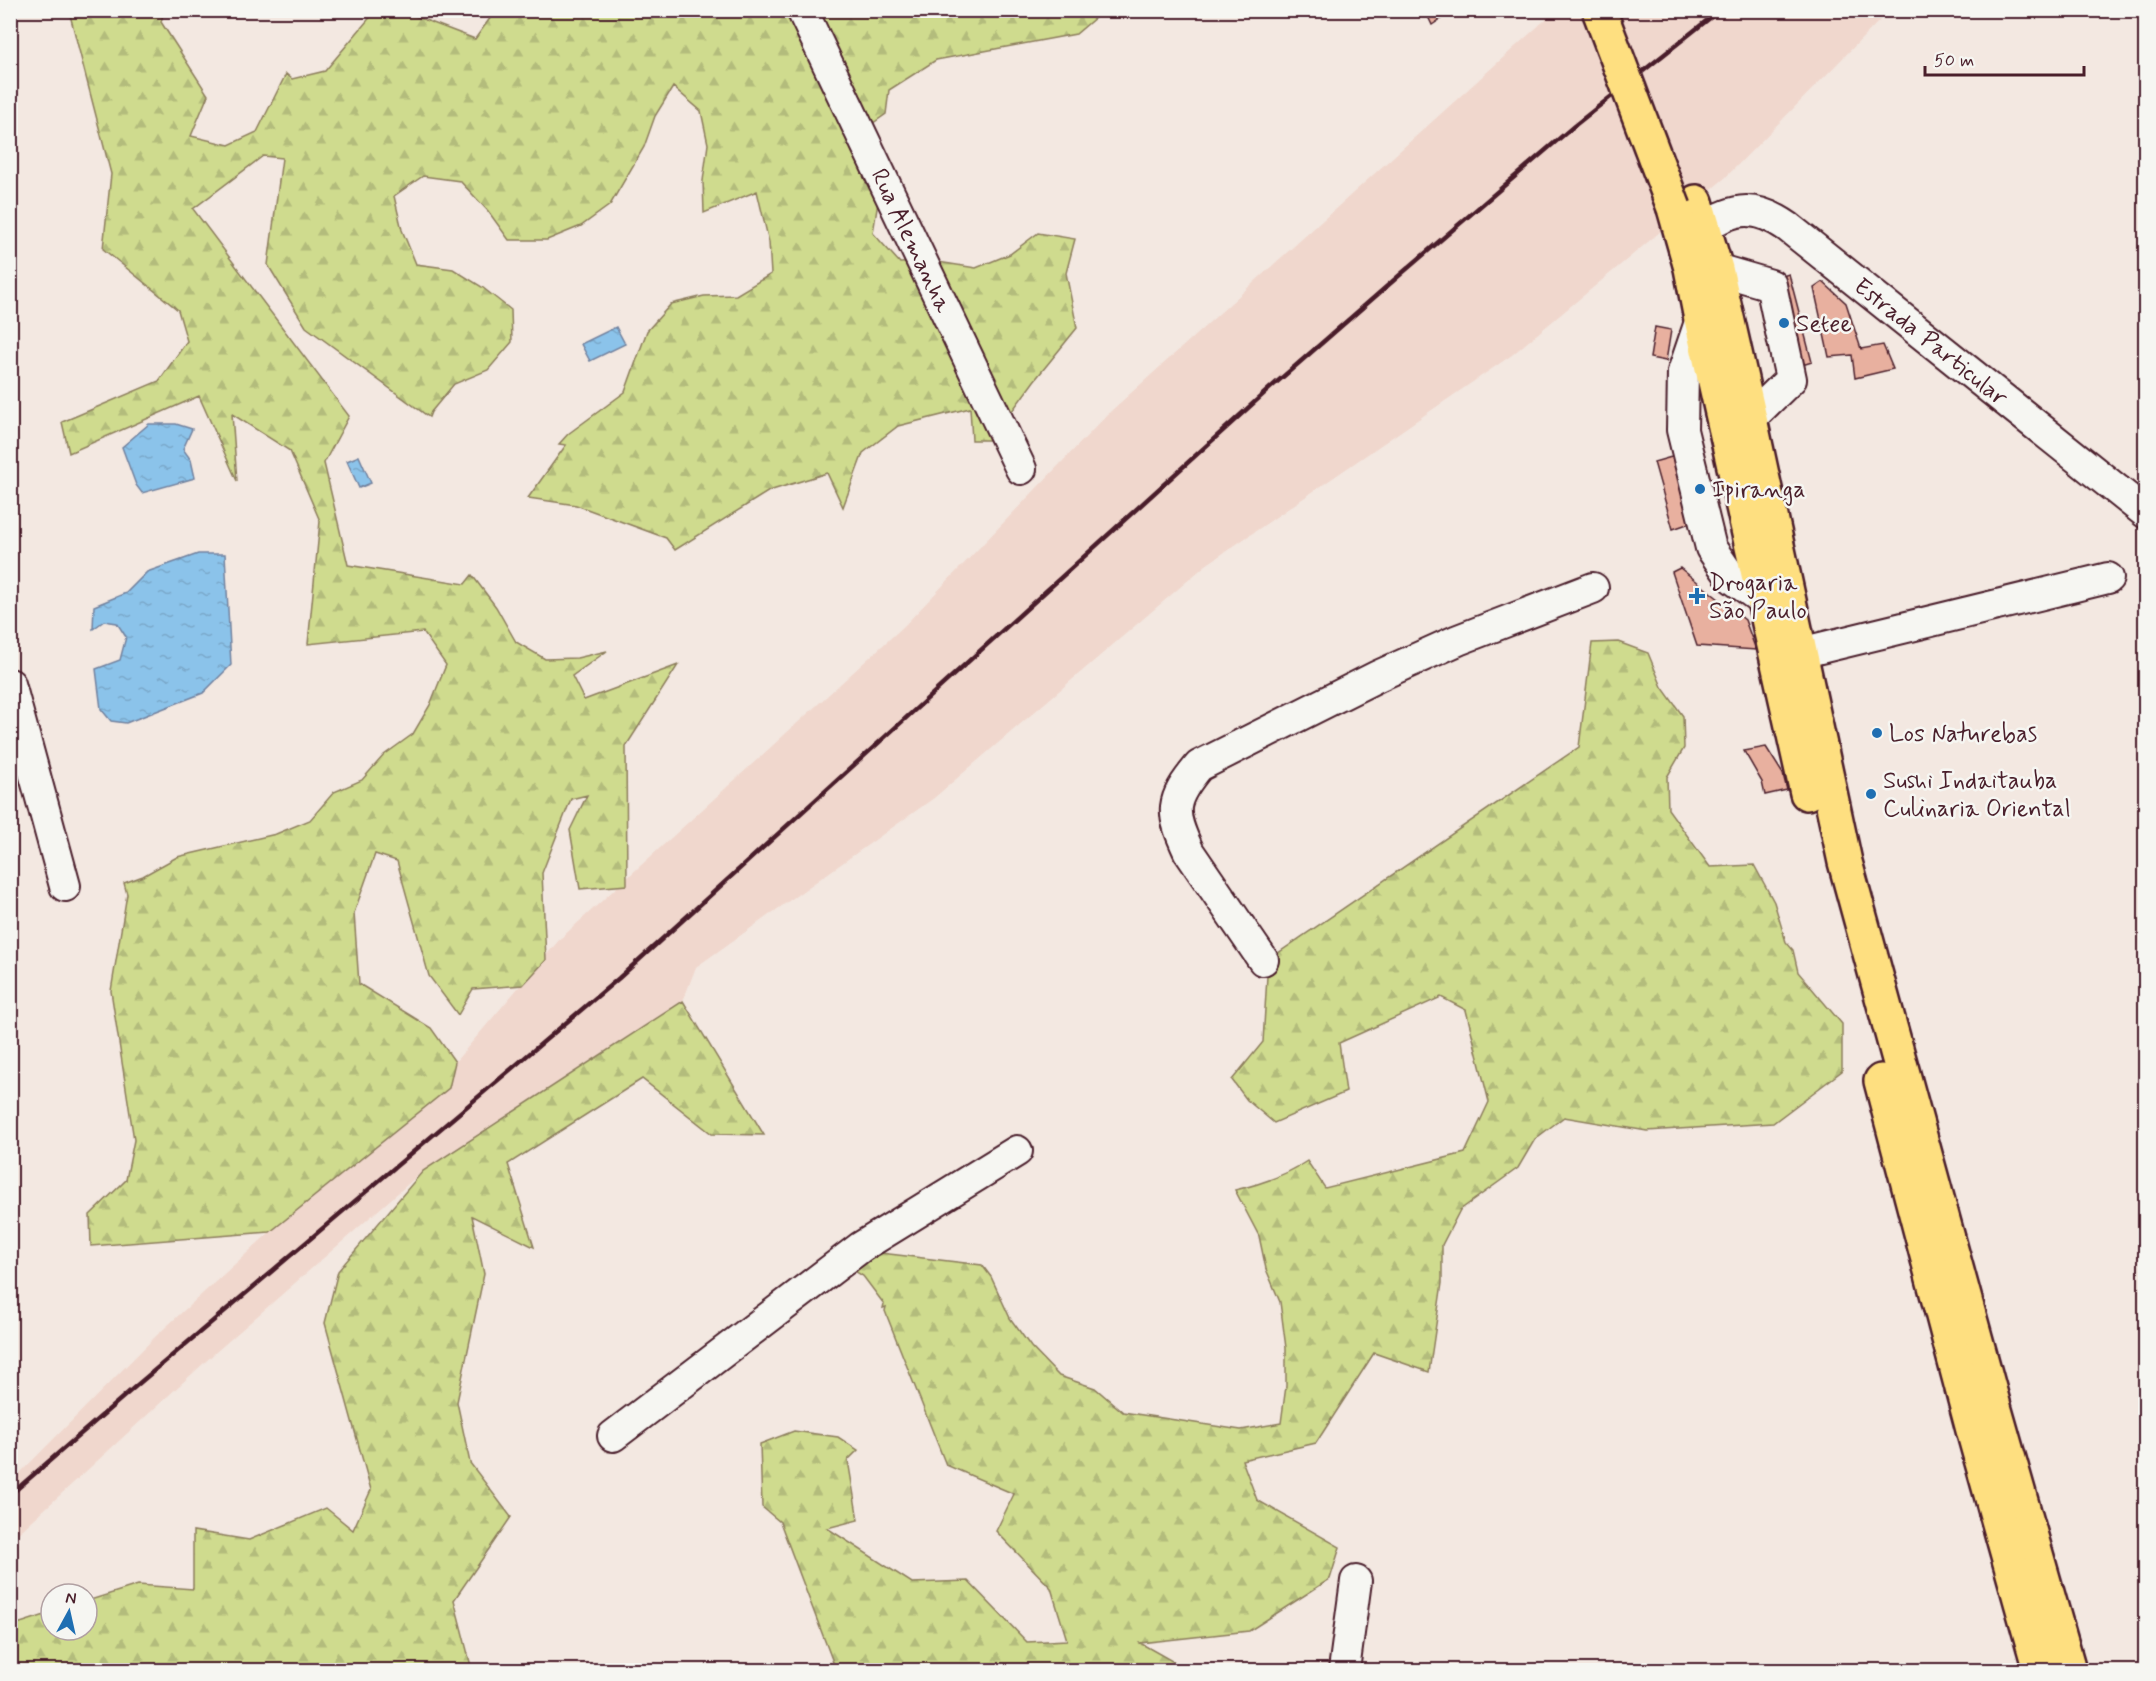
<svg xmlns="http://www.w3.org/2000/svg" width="2156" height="1681" font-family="Mynerve,sans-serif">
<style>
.built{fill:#f0d7cd}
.forest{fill:url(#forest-firs);stroke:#8c7d5c;stroke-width:1.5}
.water{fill:url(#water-ripples);stroke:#71819e;stroke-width:1.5}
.building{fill:#e8b09f;stroke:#4a1f2b;stroke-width:1.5}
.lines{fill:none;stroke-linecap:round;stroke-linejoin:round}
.minor-casing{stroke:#4a1f2b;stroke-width:34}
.major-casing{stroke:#4a1f2b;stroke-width:38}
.minor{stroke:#f6f6f2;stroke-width:30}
.major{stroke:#fedf80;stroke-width:33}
.rail{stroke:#4a1f2b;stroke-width:4.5}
.major-bridge-casing{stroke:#4a1f2b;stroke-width:38;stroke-linecap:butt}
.major-bridge{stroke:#fedf80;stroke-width:33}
.poi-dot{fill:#1f6fb2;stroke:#f6f6f2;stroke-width:2}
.labels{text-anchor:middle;stroke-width:5;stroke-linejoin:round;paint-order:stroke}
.street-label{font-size:24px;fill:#4a1f2b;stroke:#f6f6f2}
.poi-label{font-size:24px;fill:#4a1f2b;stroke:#f6f6f2;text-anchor:start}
</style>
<defs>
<pattern id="forest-firs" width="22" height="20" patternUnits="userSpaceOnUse" patternTransform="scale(1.5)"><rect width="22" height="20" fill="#cfdb8e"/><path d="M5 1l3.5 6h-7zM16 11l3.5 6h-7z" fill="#b3bc7b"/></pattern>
<pattern id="water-ripples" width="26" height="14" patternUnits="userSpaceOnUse" patternTransform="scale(1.5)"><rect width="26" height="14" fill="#8bc3ea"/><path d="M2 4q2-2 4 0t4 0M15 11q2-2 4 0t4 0" fill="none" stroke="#79a7c9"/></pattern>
</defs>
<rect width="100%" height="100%" fill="#f3e8e1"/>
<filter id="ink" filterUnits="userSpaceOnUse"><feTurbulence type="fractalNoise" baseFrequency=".0167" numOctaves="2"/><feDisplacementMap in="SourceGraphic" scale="12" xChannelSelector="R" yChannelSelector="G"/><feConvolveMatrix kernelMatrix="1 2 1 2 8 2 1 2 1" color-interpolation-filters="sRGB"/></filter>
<g filter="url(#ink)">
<path class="built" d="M1555,11H1889L1725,178L1512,355L1206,565L934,798L696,967L683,1001L423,1171L216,1352L11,1540V1482L156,1336L270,1232L449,1088L455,1062L560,939L904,626L1111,411Z"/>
<g class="forest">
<path d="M496,10L1103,11L1076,34L936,60L889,90L886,114L856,135L879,196L873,233L900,263L938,262L976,268L1010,254L1038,233L1075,239L1066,273L1077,328L1034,381L991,440H972L970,408L898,426L863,453L843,507L827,473L769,491L675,550L666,538L576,505L528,498L566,445L559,444L568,434L625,392L647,331L671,304L704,296L736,295L771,274L769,242L757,191L704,213L703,181L708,144L701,111L673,87L655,116L644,147L610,205L581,226L547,240H509L488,211L460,181L423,176L394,196L402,230L416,264L453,269L482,287L511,310L512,342L488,370L454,384L431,412L429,417L306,327L268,265L282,158L263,156L193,209L349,416L324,463L348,565L465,584L472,575L496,607L516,642L545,659L577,658L607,651L572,676L584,700L678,665L626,746L627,885L580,889L570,830L587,795L571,799L542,873L546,960L523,985L473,989L458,1015L429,976L397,861L375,854L354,913L359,984L431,1028L455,1062L449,1088L270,1232L91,1246L90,1215L126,1180L134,1140L111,991L127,894L124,883L143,876L177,857L276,834L310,820L334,792L362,780L384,755L413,734L430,705L446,665L423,632L308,644L320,521L290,451L232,414L237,481L199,396L69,453L62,422L159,381L187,341L178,310L103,249L111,174L69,11H164L161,22L208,95L191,136L229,145L257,132L286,74L292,79L325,71L372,15L378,11H404V12L475,39Z"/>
<path d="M1618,642L1648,653L1662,687L1683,716L1684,748L1667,777L1668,809L1710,867L1754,865L1774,902L1786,942L1793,950L1798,972L1842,1024V1071L1773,1123L1647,1131L1564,1117L1535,1139L1518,1168L1460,1210L1442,1245V1283L1429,1372L1374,1353L1316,1443L1242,1460L1257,1500L1340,1547L1330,1579L1249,1631L1140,1643L1188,1670H836L780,1522L762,1507L760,1444L794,1431L838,1437L858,1450L848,1460L858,1520L827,1528L912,1583L968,1581L1027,1642L1067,1640L1051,1588L996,1531L1014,1494L946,1465L885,1311L886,1307L883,1308L884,1304L863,1276L835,1259L847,1249L982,1265L991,1277L1010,1318L1031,1347L1059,1376L1095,1388L1123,1412L1241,1430L1281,1423L1286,1386V1348L1280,1302L1266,1269L1259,1236L1235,1190C1261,1184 1285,1176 1307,1161L1325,1188L1465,1153L1489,1102L1466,1010L1441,997L1339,1043L1346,1092L1274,1123L1247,1100L1232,1080L1263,1042L1268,960L1579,747L1592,643Z"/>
<path d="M683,1001L764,1135L712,1134L642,1079L508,1164L534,1247L472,1216L484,1274L457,1402L470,1463L511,1517L454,1600L472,1670H11V1626L51,1613V1630H87V1601L138,1585L193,1589V1531L249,1540L326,1508L353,1530L371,1490L325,1323L338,1271L423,1171Z"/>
</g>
<g class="water">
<path d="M616,327L625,344L590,361L581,344Z"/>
<path d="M149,424H176L192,429L183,449L191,460L195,478L142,493L136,485L122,447Z"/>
<path d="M359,456L371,483L359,488L347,461Z"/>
<path d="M198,554H225L231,665L203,693L126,723L111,721L101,709L96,669L120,660L126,637L117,623L104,621L93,629L94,606L126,593L147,572Z"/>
</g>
<g class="building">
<path d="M1425,10H1454L1432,25Z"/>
<path d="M1789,274L1812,362L1779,372L1755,284Z"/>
<path d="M1823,282L1846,303L1861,349L1883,345L1893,369L1855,378L1852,355L1829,357L1814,288Z"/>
<path d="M1655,327L1671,330L1666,361L1650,358Z"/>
<path d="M1675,456L1693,522L1673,529L1654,462Z"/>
<path d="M1680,568L1745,620L1756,650L1697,646L1672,572Z"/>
<path d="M1766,747L1783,774L1787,790L1765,795L1762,782L1744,751Z"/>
</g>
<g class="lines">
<defs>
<g id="minor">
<path id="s1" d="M802,10L1021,469"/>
<path id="s2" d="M1684,238C1725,216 1743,196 1788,227L2146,513"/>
<path d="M1716,269L1771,285L1791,379L1750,419"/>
<path d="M1701,319L1683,372L1682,430L1711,548L1731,577L1764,601"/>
<path d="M1800,653L2108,578"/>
<path d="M10,684L65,886"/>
<path d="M1263,960L1189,852C1170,811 1170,801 1199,766L1378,676L1458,640L1593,588"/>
<path d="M613,1436L861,1247L1017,1151"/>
<path d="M1344,1670L1356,1581"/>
</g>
<g id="major">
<path d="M1696,202L1716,269L1750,419L1845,862L1995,1410L2069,1670"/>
<path d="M1674,208L1691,268L1701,319L1807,793"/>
<path d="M1881,1081L1973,1430L2040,1670"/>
</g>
</defs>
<use href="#minor" class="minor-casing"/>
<use href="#major" class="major-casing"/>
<use href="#minor" class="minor"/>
<use href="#major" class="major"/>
<path class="rail" d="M10,1495L136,1386L619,978L1269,389L1401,274L1574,126L1720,10"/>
<defs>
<path id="major-bridge" d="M1599,10L1674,208"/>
</defs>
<use href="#major-bridge" class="major-bridge-casing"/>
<use href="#major-bridge" class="major-bridge"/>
</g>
</g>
<g class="poi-dot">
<circle cx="1784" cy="323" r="6"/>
<circle cx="1700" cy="489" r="6"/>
<path d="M1694 587h6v6h6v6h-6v6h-6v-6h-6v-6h6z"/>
<circle cx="1877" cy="733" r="6"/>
<circle cx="1871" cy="794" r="6"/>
</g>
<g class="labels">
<g class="street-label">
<text dy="8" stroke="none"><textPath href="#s1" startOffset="255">Rua Alemanha</textPath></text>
<text dy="8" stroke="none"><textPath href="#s2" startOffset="297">Estrada Particular</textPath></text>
</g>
<g class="poi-label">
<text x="1796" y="331">Setee</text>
<text x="1712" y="497">Ipiranga</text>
<text x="1709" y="590">Drogaria<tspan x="1709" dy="28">São Paulo</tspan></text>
<text x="1889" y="741">Los Naturebas</text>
<text x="1883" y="788">Sushi Indaitauba<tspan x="1883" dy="28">Culinaria Oriental</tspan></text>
</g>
</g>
<rect width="2156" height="1681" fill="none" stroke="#f6f6f2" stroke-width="36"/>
<rect x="18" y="18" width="2120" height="1645" fill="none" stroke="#4a1f2b" stroke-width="2" filter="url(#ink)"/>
<g transform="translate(69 1612) rotate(8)"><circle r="28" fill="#f6f6f2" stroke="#b1a0a2" stroke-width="1.5"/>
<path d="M0-4.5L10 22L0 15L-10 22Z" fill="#1f6fb2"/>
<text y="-9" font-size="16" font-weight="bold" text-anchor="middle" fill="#4a1f2b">N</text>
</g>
<path d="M1925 66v9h159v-9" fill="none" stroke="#4a1f2b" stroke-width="3"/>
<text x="1934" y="66" font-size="18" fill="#4a1f2b" stroke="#f6f6f2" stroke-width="4.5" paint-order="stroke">50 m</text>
</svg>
